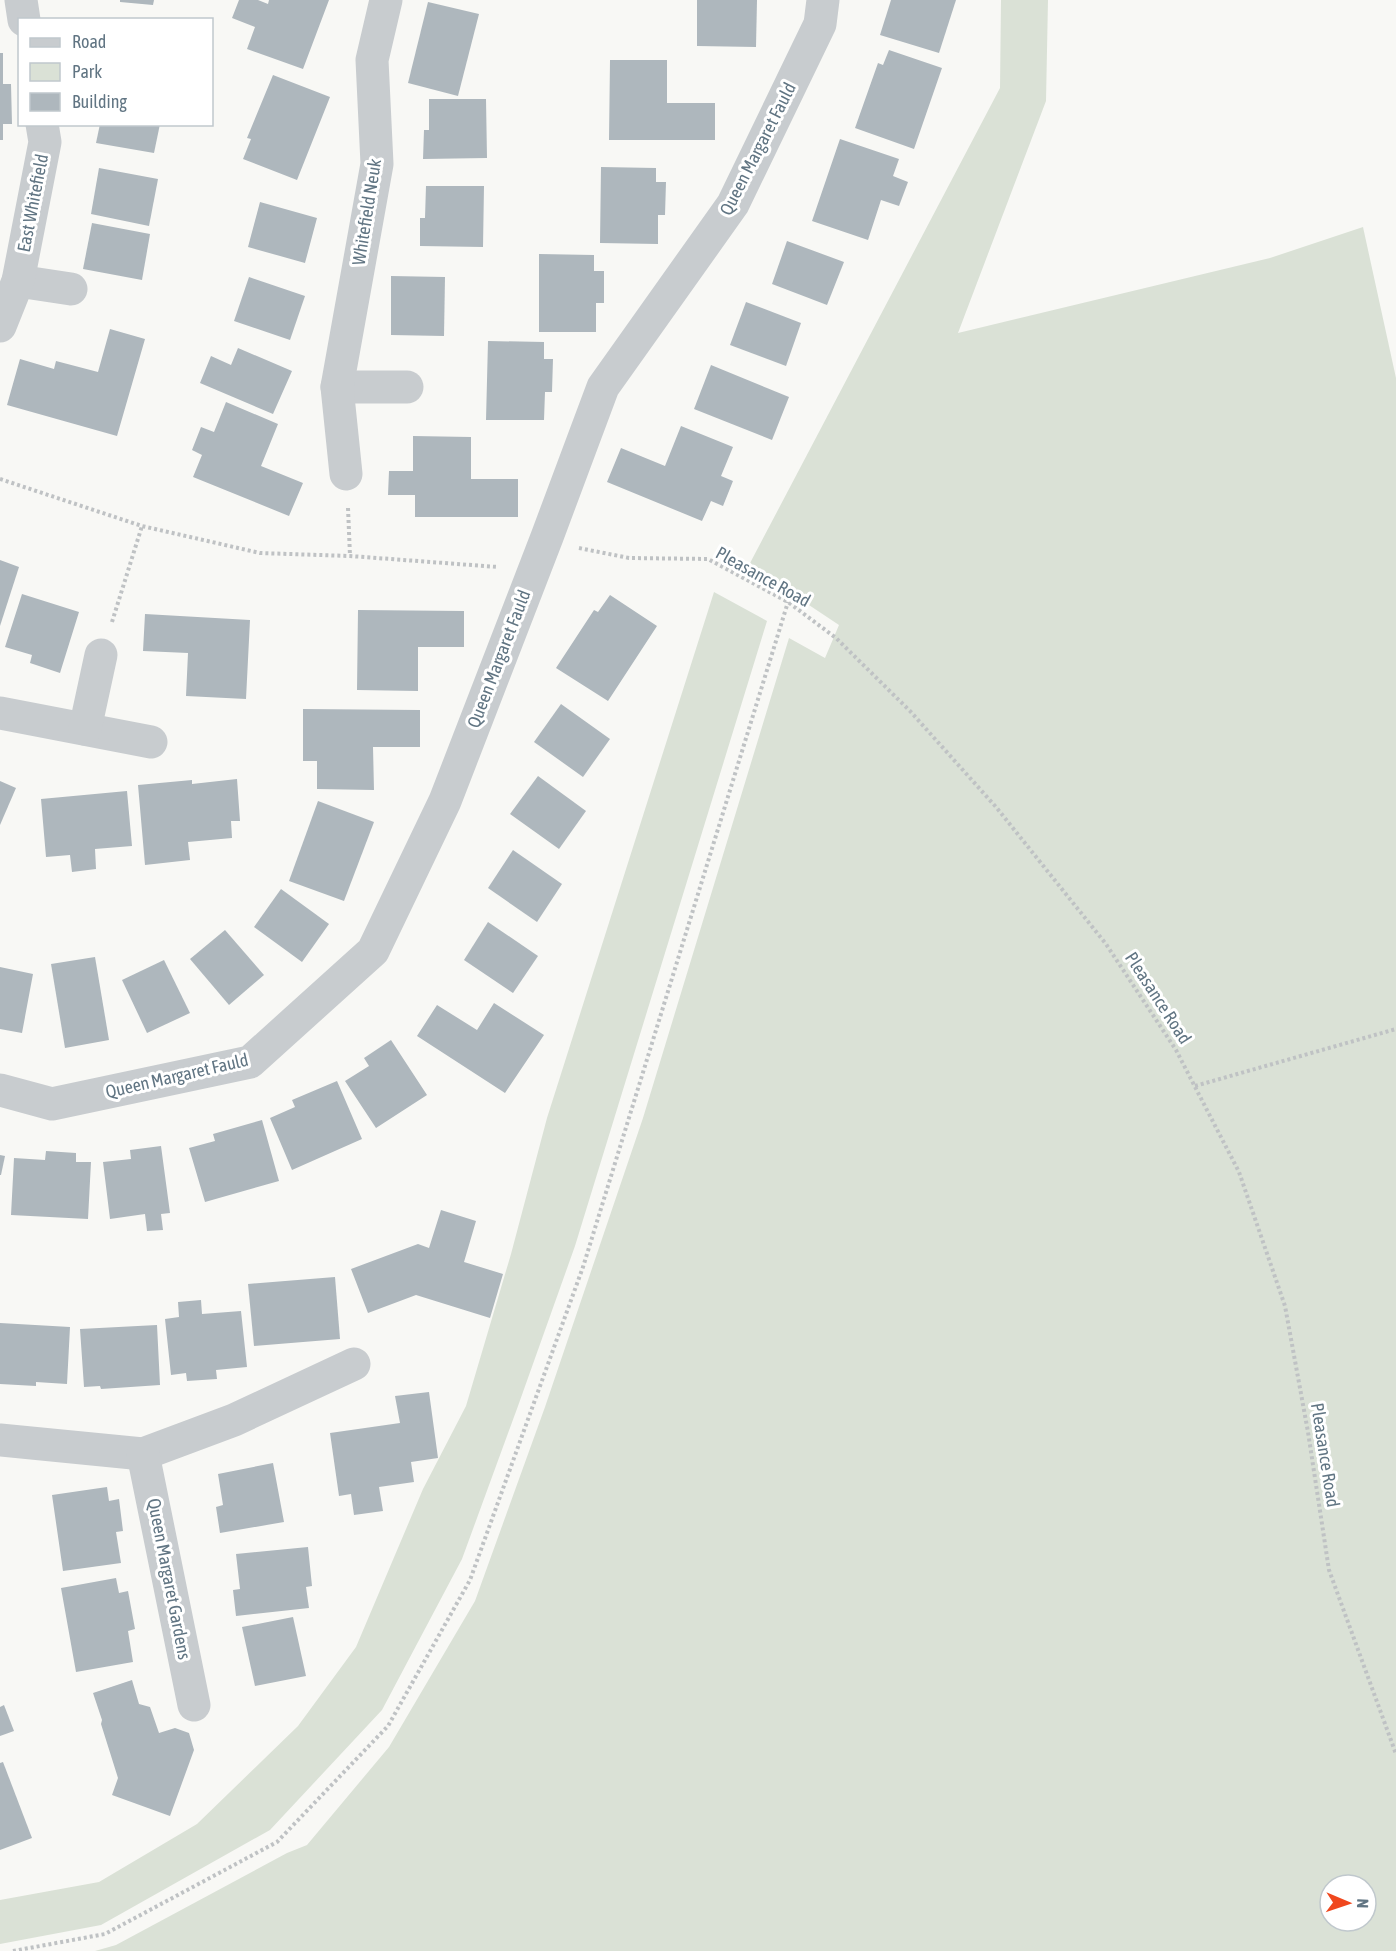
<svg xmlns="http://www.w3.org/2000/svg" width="1396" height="1951" font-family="'Asap Condensed',sans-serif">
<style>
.green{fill:#dae1d6;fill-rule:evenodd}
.building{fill:#aeb7bd}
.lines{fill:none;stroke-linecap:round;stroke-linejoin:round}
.path{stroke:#bfc2c4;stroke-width:4;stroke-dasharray:3 3;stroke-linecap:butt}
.minor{stroke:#c8cccf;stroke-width:33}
.labels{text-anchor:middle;stroke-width:6;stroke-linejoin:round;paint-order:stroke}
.street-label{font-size:18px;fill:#617583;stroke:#fff}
</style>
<rect width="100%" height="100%" fill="#f8f8f5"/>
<g class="green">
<path d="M1001,0H1048L1046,101L958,333L1270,258L1363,227L1396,378V1951H95L116,1945L287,1853L307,1845L389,1747L475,1601L545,1407L643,1118L789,638L825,658L839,625L749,565L1000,88ZM1330,1885H1366V1921H1330Z"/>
<path d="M714,592L767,621L575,1246L518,1406L462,1559L382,1710L270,1830L101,1925L0,1944V1900L99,1882L197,1824L298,1726L356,1647L423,1489L466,1406L511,1254L547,1118Z"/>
</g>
<g class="building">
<path d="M120,0H154L153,5L120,2Z"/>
<path d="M239,0H258L268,4L269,0H329L303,69L247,49L255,27L232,18Z"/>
<path d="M697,0H757L756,47L697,46Z"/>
<path d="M891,0H956L939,53L880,35Z"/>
<path d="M428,2L479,14L458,96L408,83Z"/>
<path d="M889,50L942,68L914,149L855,128L878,63L883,65Z"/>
<path d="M0,53H3V84H11L12,124H3V140H0Z"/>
<path d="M610,60H667V103H715V140H609Z"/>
<path d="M273,75L330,97L297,180L243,159L251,139L247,138Z"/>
<path d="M429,99H486L487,158L423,159L424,130H429Z"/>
<path d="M100,124H160L154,153L96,143Z"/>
<path d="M840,139L899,159L893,176L908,182L899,206L881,200L868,240L812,221Z"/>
<path d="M601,167L656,168V182H666L665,215H658V244L600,243Z"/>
<path d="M99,168L158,179L149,226L91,214Z"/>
<path d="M426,186H484L483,247L420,246V218H425Z"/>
<path d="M260,202L317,218L305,263L248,247Z"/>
<path d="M92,223L150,234L142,280L83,269Z"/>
<path d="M787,241L844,262L827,305L772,284Z"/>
<path d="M539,254L594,255V271H604V303H596V332H539Z"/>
<path d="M391,276L445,277L444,336L391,335Z"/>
<path d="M249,277L305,296L290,340L234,321Z"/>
<path d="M746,302L801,323L786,366L730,345Z"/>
<path d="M110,329L145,339L117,436L7,405L20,359L54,369L56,361L98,372Z"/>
<path d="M488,341L544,342V359H553L552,392H545L544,420H486Z"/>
<path d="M238,348L292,371L273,414L200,383L211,356L231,365Z"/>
<path d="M711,365L789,397L772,440L694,409Z"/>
<path d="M226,402L278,424L261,466L303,483L289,516L193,477L202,455L192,450L201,427L214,432Z"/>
<path d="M681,426L733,447L721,476L733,481L723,506L711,501L702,521L607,482L621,448L665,466Z"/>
<path d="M413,436L471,437V479H518V517H415V495H388L389,471H413Z"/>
<path d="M0,560L19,567L0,626Z"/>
<path d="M22,594L79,612L60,673L30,663L32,655L5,647Z"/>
<path d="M610,595L657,626L608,701L556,668L594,610L598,612Z"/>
<path d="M358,610L464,611V647H418V691L357,690Z"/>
<path d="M145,614L250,620L246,699L186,696L188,653L143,651Z"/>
<path d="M561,704L610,739L583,777L534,742Z"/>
<path d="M303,709L420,710V747H373L374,790L317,789V761H303Z"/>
<path d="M538,776L586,811L559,849L510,814Z"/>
<path d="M237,779L240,821H231L232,838L188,842L190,860L145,865L138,785L192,780V784Z"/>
<path d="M0,781L16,788L0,825Z"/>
<path d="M127,791L132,846L95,849L96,869L72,872L70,855L46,857L41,799Z"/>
<path d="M318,801L374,822L344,901L289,881Z"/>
<path d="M513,850L562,884L537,922L488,888Z"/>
<path d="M281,889L329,924L302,962L254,927Z"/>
<path d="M488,922L538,956L513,993L464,960Z"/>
<path d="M225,930L264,975L229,1005L190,959Z"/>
<path d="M95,957L109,1040L65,1048L51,964Z"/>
<path d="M164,960L190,1013L147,1033L122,980Z"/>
<path d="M0,967L33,974L22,1033L0,1029Z"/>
<path d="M494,1003L544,1035L505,1093L417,1036L437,1005L477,1030Z"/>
<path d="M391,1040L427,1095L376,1128L345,1081L369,1066L364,1058Z"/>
<path d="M337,1081L362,1139L292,1170L270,1118L295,1107L292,1100Z"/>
<path d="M262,1120L279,1181L205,1202L189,1148L215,1141L213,1134Z"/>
<path d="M161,1146L170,1213L161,1214L163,1230L147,1231L145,1214L110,1219L103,1162L131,1159L130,1150Z"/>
<path d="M46,1151L76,1153V1162H91L88,1219L11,1215L14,1158L45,1160Z"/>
<path d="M0,1155L5,1156L1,1175H0Z"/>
<path d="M441,1210L476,1221L464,1262L503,1274L490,1318L416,1295L368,1313L351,1269L418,1244L429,1248Z"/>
<path d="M335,1277L340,1339L254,1346L248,1284Z"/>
<path d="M201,1300L202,1314L241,1311L247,1367L216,1370L217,1379L187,1381L186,1373L171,1375L165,1319L179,1317L178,1302Z"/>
<path d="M0,1323L70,1327L67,1384L36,1382V1386L0,1384Z"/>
<path d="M157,1325L160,1385L101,1389L100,1386L84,1387L80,1329Z"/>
<path d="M429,1392L438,1458L411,1462L414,1482L379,1487L383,1511L354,1515L351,1494L339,1496L330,1433L400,1423L395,1396Z"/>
<path d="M273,1463L284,1522L220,1533L216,1507L223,1505L218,1474Z"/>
<path d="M107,1487L109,1501L119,1499L123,1531L116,1532L121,1563L63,1571L52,1495Z"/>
<path d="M308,1547L312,1586L306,1587L309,1608L236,1616L233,1590L240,1589L236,1554Z"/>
<path d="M116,1578L119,1593L128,1591L135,1629L128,1631L133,1662L76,1672L61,1588Z"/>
<path d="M293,1617L306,1676L255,1686L242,1627Z"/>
<path d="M132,1680L139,1704L150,1707L159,1733L175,1728L189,1733L194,1750L170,1816L112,1795L118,1778L101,1724L102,1720L93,1693Z"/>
<path d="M4,1705L14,1731L0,1736V1707Z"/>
<path d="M3,1762L32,1838L0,1850V1763Z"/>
</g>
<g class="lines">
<g class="path">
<path d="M0,479L142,526L260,553L350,556L498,567"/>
<path d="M348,508L350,556"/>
<path d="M579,548L629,558L708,559L788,602L836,638L910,711L996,807L1106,944L1176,1050L1239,1172L1285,1306L1308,1432L1329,1570L1396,1754"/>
<path d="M112,622L142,526"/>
<path d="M1195,1086L1396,1029"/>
<path d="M13,1951L105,1934L277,1842L388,1726L470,1580L583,1267L788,602"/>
</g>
<g class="minor">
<path d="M21,0L24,20"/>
<path d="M18,281L71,289"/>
<path d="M0,326L18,281L45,142L42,124"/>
<path d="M337,387H407"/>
<path d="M346,474L337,387L377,164L372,60L386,0"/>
<path d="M0,713L151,742"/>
<path d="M85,729L101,655"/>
<path d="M0,1090L52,1104L250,1062L373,951L445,801L547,537L603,387L733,204L820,24L823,0"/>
<path d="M0,1440L143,1454L234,1420L354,1364"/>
<path d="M143,1454L194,1705"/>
</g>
</g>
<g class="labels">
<g class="street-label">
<text transform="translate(758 149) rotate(-63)" y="6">Queen Margaret Fauld</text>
<text transform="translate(33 203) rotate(-79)" y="6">East Whitefield</text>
<text transform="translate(367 212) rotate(-81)" y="6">Whitefield Neuk</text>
<text transform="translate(763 577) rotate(29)" y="6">Pleasance Road</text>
<text transform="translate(499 659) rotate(-69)" y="6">Queen Margaret Fauld</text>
<text transform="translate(1158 998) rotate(57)" y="6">Pleasance Road</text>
<text transform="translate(177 1076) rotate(-13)" y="6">Queen Margaret Fauld</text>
<text transform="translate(1325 1455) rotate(81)" y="6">Pleasance Road</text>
<text transform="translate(169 1579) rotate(79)" y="6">Queen Margaret Gardens</text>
</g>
</g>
<rect x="18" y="18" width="195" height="108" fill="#ffffff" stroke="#c0c8cd" stroke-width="1.5"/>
<rect x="30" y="38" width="30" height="9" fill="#c8cccf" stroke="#c0c8cd" stroke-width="1.5"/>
<text x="72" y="48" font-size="18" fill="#617583">Road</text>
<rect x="30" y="63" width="30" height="18" fill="#dae1d6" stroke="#c0c8cd" stroke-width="1.5"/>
<text x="72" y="78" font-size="18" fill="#617583">Park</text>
<rect x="30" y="93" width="30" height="18" fill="#aeb7bd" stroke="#c0c8cd" stroke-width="1.5"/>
<text x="72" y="108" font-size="18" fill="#617583">Building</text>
<g transform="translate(1348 1903) rotate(92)"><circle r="28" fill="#ffffff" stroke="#c0c8cd" stroke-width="1.5"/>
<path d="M0-4.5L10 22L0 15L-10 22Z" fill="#f0471e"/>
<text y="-9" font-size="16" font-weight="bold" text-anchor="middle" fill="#617583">N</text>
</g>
</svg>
